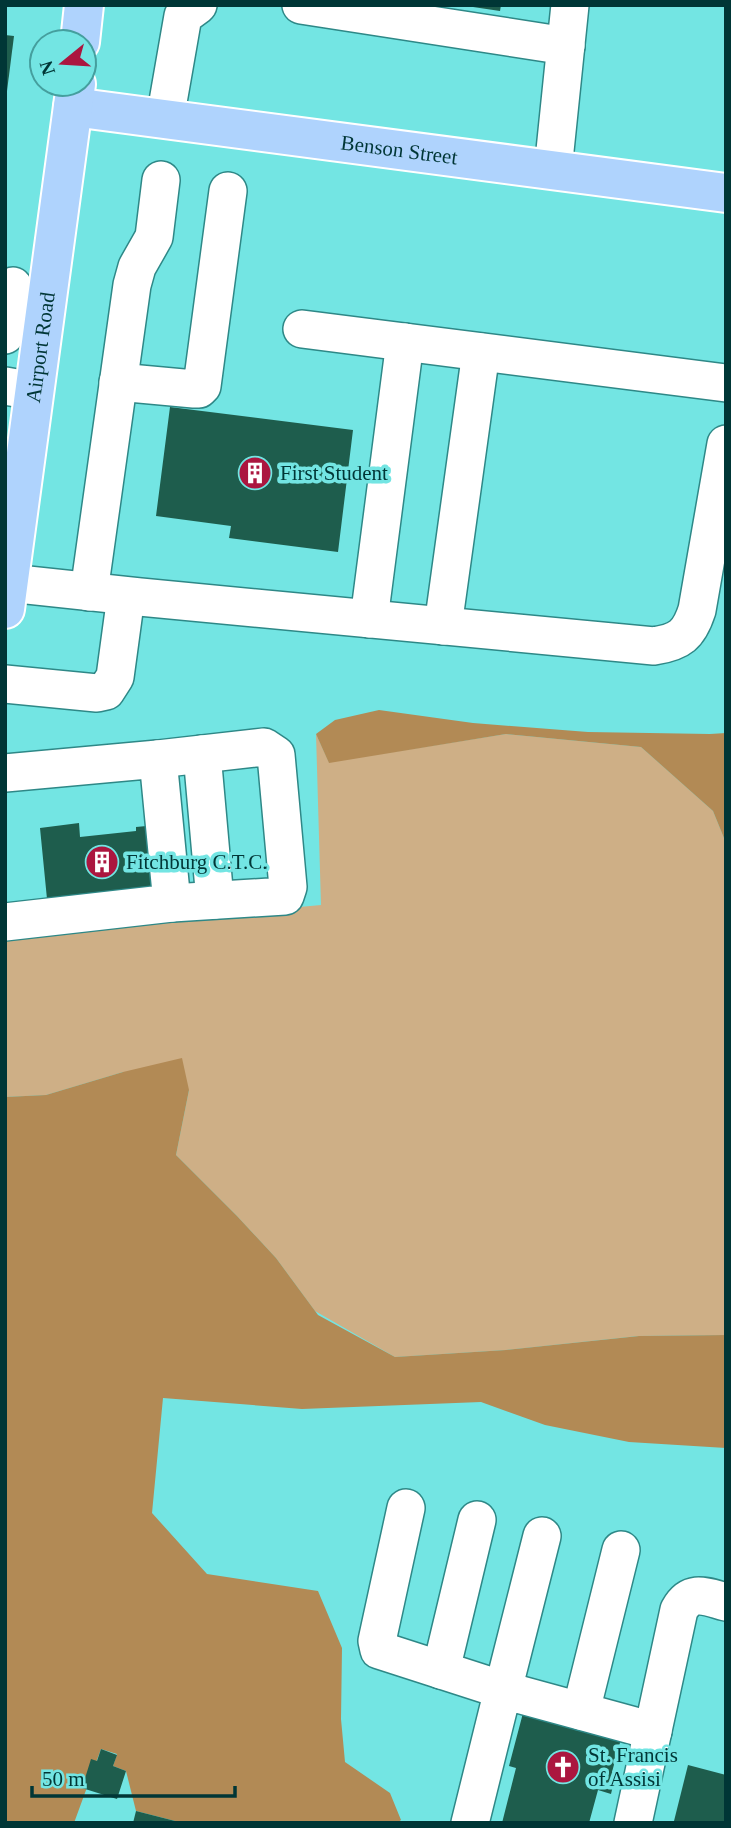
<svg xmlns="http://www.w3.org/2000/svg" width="731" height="1828" font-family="Georgia,serif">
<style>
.green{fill:#ceaf86}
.forest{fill:#b28a55}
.building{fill:#1e5d4d}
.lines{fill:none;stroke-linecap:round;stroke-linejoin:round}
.minor-casing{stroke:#2e8887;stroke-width:40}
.major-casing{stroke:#fff;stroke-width:42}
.minor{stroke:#fff;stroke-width:37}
.major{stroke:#afd3fd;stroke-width:38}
.labels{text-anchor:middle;stroke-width:7;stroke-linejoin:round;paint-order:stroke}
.street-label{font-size:21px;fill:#003636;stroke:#73e5e3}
.poi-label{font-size:21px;fill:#003636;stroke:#73e5e3;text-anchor:start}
</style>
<rect width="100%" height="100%" fill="#73e5e3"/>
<path class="green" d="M316,734L329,762L506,734L641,747L713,811L726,843V1335L638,1336L506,1350L395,1357L315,1311L276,1258L237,1216L176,1155L189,1090L123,1072L46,1095L5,1097V934L321,905Z"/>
<g class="forest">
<path d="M379,710L473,723L588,732L710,734L726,733V843L713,811L641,747L506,734L329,763L316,734L335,720Z"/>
<path d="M182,1058L189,1090L176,1155L237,1216L276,1258L318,1315L395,1357L506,1350L639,1336L726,1335V1448L629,1442L545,1425L481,1402L302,1409L163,1398L152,1513L207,1574L318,1591L342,1648L341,1719L345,1762L390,1793L401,1820L397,1823H183L136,1811L126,1771L113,1766L117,1754L101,1749L74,1823H5V1097L46,1095L123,1072Z"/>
</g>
<g class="building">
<path d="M473,5H501L500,11L473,7Z"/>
<path d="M5,35L14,36L7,91H5Z"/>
<path d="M170,407L353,430L338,552L229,538L231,526L156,516Z"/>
<path d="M79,823L80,837L136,831V827L157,825L164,887L47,899L40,828Z"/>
<path d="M523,1713L621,1739L612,1772L616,1773L611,1794L598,1790L589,1823H502L516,1768L509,1766Z"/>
<path d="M101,1749L117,1755L113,1766L126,1771L117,1799L82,1788L91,1759L97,1761Z"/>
<path d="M688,1765L726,1775V1823L674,1821Z"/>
<path d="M136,1811L179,1822V1823H133Z"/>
</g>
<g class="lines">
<defs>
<g id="minor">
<path d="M301,5L566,46"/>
<path d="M165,119L183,16L198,5"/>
<path d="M553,170L570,5"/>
<path d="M302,329L726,383"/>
<path d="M5,335L13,286"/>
<path d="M118,382L194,389H199L202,386L228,191"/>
<path d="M5,386L34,391"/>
<path d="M9,583L140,597L654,646C680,642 689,635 697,610L726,444"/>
<path d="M89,592L132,285L137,267L154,237L161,180"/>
<path d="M369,619L405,342"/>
<path d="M443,626L481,352"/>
<path d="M5,684L97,693L106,691L115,677L126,596"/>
<path d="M202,754L215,900"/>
<path d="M158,759L264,747L276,755L288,887L285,896L172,903"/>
<path d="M5,773L158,759L172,903L5,922"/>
<path d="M406,1508L377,1641L379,1650L503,1690L542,1536"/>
<path d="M441,1670L477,1520"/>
<path d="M581,1711L621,1550"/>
<path d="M470,1823L503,1690L653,1731"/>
<path d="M633,1823L679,1610C691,1588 707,1597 726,1602"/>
</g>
<g id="major">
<path d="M80,42L84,5"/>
<path id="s1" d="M73,107L726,193"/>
<path id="s2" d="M5,609L76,84"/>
</g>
</defs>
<use href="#minor" class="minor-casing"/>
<use href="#major" class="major-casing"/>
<use href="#minor" class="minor"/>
<use href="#major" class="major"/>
</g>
<defs>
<symbol id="building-disc" viewBox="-11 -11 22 22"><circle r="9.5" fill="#ab163f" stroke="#73e5e3"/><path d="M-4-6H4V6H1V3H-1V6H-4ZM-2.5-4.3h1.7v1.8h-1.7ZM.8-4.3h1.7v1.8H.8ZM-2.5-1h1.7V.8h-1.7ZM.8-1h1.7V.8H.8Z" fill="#fff"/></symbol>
<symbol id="church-disc" viewBox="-11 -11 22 22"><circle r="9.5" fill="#ab163f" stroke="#73e5e3"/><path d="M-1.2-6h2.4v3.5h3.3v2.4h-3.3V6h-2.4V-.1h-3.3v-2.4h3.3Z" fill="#fff"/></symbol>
</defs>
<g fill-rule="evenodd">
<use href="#building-disc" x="236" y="454" width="38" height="38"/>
<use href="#building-disc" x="83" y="843" width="38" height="38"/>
<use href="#church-disc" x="544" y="1748" width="38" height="38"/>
</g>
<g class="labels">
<g class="street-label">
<text dy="7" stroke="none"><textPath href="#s1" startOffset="329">Benson Street</textPath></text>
<text dy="7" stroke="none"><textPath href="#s2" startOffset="264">Airport Road</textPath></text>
</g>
<g class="poi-label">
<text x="280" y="480">First Student</text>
<text x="126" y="869">Fitchburg C.T.C.</text>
<text x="588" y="1762">St. Francis<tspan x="588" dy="24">of Assisi</tspan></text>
</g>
</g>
<rect width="731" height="1828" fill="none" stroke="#003636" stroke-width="14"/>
<g transform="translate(63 63) rotate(252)"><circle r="33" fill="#73e5e3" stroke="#459f9e" stroke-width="2"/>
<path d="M0-5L12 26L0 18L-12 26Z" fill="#ab163f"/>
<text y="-10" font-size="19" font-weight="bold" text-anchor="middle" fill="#003636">N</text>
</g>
<path d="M32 1786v10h203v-10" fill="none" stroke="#003636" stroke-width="3.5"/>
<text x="42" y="1786" font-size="21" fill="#003636" stroke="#73e5e3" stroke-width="5" paint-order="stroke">50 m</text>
</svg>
